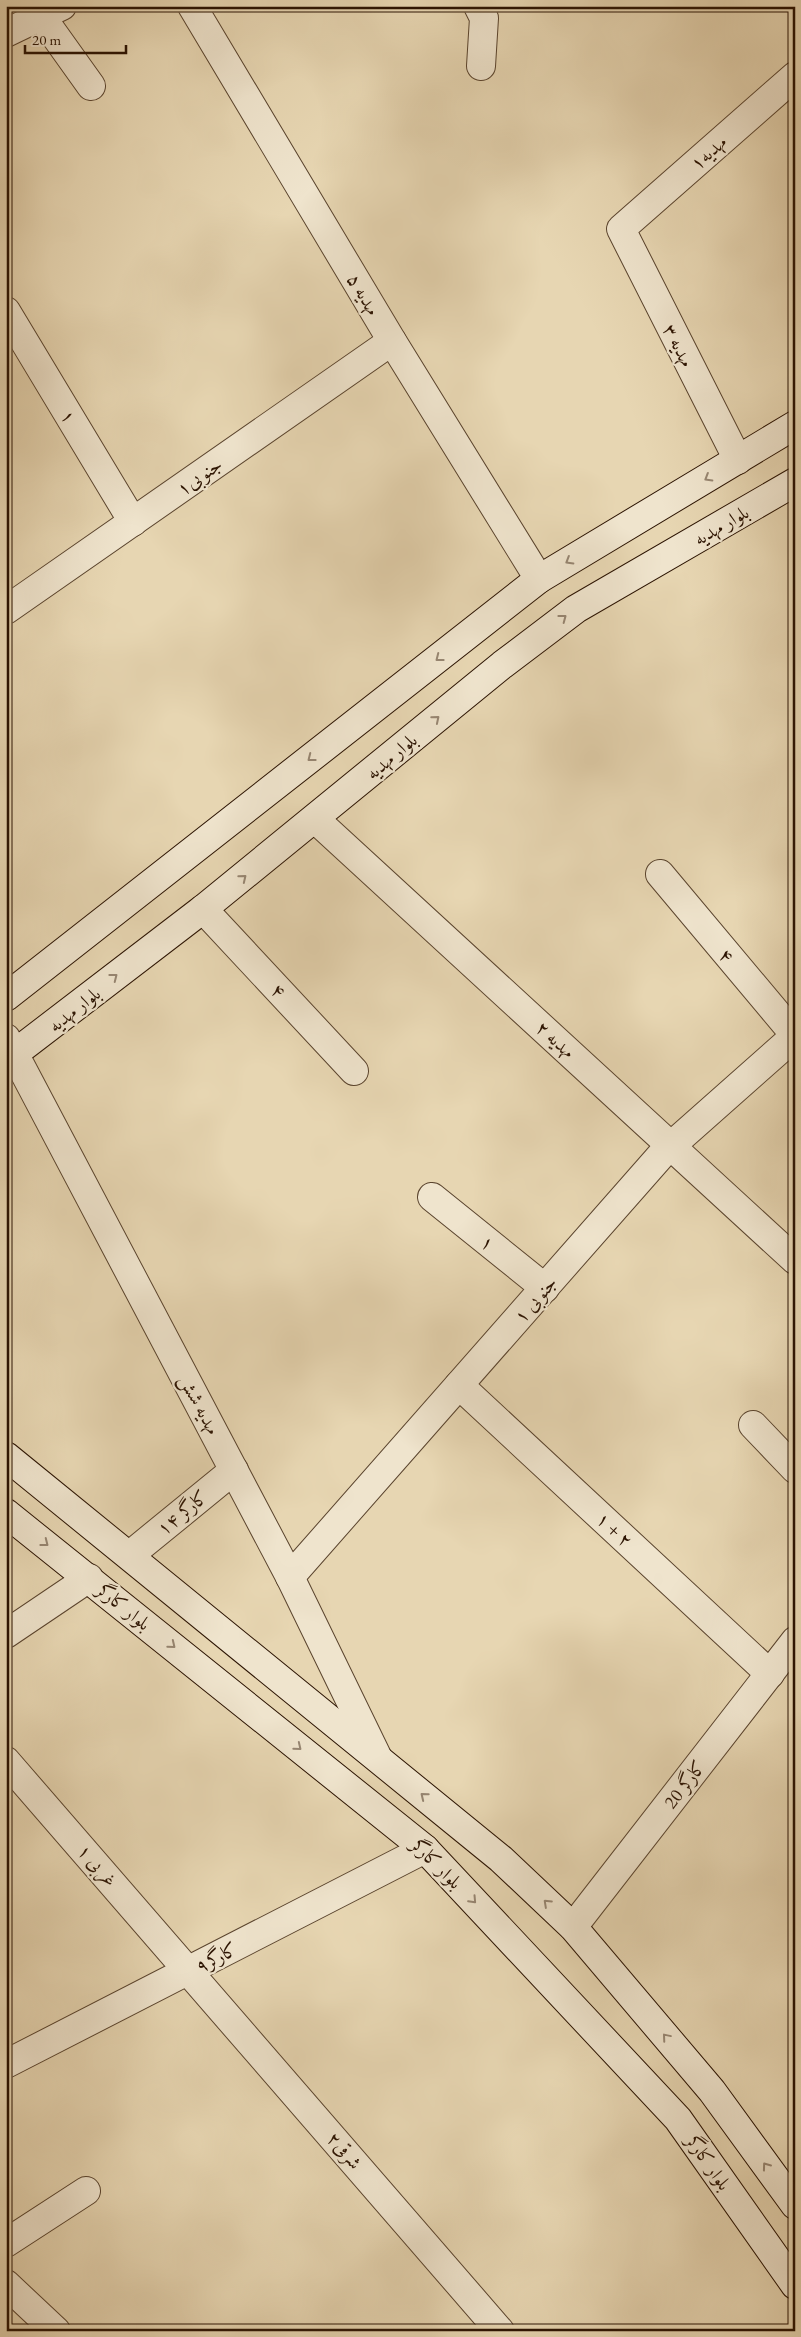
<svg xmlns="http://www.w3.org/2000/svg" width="801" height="2337" font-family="'EB Garamond',Amiri,serif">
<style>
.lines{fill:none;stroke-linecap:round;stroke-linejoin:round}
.minor-casing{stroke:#5a442e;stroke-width:30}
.secondary-casing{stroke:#2b1302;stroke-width:30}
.minor{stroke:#efe4cd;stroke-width:28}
.secondary{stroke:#efe4cd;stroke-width:28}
.oneway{stroke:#978672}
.labels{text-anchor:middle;stroke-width:4.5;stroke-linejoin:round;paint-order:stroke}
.street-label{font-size:19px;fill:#2b1302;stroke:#efe4cd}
</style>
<rect width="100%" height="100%" fill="#e7d6b2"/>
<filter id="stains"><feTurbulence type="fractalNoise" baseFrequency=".004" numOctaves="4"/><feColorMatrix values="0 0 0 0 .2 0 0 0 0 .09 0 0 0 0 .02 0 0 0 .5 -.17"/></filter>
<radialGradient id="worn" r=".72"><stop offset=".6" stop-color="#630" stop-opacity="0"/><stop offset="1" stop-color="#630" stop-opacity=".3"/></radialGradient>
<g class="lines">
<defs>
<g id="minor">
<path d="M192,6L392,341L539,579"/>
<path d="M478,6L484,18L481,66"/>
<path d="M41,16L91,86"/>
<path d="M6,33L62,6"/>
<path d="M6,311L133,522"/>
<path d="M738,460L621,229L795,76"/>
<path d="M6,610L392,341"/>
<path d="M315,819L795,1260"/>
<path d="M660,874L795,1035"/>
<path d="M203,909L354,1071"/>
<path d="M6,1038L290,1577L378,1758"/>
<path d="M432,1197L545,1288"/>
<path d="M459,1385L770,1674"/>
<path d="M753,1425L795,1469"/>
<path d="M130,1555L234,1470"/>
<path d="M290,1577L663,1153L795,1036"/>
<path d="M6,1634L89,1578"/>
<path d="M6,1761L500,2331"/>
<path d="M573,1927L795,1641"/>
<path d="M6,2064L425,1849"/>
<path d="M6,2243L86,2191"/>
<path d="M6,2284L56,2331"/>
</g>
<g id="secondary">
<path d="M6,997L539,579L795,425"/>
<path d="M6,1060L203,909L502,665L576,609L795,482"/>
<path d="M6,1456L501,1859L573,1927L712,2091L795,2205"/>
<path d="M6,1513L425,1849L678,2119L795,2285"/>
</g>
</defs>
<use href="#minor" class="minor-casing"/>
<use href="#secondary" class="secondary-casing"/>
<use href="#minor" class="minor"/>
<use href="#secondary" class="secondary"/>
</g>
<defs><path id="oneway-chevron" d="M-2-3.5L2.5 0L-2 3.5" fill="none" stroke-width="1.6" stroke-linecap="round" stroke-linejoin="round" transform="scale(1.25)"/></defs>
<g class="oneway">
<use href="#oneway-chevron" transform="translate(708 478) rotate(149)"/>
<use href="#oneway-chevron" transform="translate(569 561) rotate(149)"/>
<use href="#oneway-chevron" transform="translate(563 618) rotate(-37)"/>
<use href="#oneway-chevron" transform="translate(439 658) rotate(142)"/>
<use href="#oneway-chevron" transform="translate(436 719) rotate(-40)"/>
<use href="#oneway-chevron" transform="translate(311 758) rotate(142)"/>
<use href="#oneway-chevron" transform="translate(243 878) rotate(-39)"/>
<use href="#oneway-chevron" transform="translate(114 977) rotate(-38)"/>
<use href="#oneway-chevron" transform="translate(45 1543) rotate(38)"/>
<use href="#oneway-chevron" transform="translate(172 1645) rotate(39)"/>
<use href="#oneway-chevron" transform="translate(298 1747) rotate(39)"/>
<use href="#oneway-chevron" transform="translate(424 1796) rotate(-141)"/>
<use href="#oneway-chevron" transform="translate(473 1900) rotate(47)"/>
<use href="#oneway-chevron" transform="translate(547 1903) rotate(-137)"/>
<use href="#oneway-chevron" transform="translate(666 2037) rotate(-130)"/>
<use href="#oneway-chevron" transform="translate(766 2166) rotate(-126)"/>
</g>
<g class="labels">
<g class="street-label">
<text transform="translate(708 152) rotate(-41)" y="7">مهدیه۱</text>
<text transform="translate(364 294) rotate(59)" y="7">مهدیه ۵</text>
<text transform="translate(679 345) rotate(63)" y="7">مهدیه ۳</text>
<text transform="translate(69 416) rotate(59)" y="7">۱</text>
<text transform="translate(199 476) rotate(-35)" y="7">جنوبی۱</text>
<text transform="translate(721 525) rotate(-30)" y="7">بلوار مهدیه</text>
<text transform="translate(391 756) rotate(-40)" y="7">بلوار مهدیه</text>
<text transform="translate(727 955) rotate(50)" y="7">۴</text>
<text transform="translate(279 990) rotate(47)" y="7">۴</text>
<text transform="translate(74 1009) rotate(-38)" y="7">بلوار مهدیه</text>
<text transform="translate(556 1039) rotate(42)" y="7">مهدیه ۲</text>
<text transform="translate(488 1242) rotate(39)" y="7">۱</text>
<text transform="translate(535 1299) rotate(-49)" y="7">۱ جنوبی</text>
<text transform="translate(200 1404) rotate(62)" y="7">مهدیه شش</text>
<text transform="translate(182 1512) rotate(-39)" y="7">کارگر ۱۴</text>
<text transform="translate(615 1529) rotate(43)" y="7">۱ + ۲</text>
<text transform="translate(124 1606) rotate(39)" y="7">بلوار کارگر</text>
<text transform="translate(684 1784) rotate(-52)" y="7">کارگر 20</text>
<text transform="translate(437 1863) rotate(45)" y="7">بلوار کارگر</text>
<text transform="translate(98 1865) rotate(49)" y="7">۱ غربی</text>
<text transform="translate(216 1957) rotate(-27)" y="7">کارگر۹</text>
<text transform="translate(345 2150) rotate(49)" y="7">شرقی۲</text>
<text transform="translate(709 2162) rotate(55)" y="7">بلوار کارگر</text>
</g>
</g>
<rect width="801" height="2337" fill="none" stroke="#e7d6b2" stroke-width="25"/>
<rect x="8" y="8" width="786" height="2322" fill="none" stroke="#2b1302" stroke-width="2.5"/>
<rect x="12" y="12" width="776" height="2312" fill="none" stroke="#2b1302"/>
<path d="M25 45v8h101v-8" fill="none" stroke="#2b1302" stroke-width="2.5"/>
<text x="32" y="45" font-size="15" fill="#2b1302" stroke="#efe4cd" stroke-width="4" paint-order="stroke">20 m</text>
<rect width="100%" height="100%" filter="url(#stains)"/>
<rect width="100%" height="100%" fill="url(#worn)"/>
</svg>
